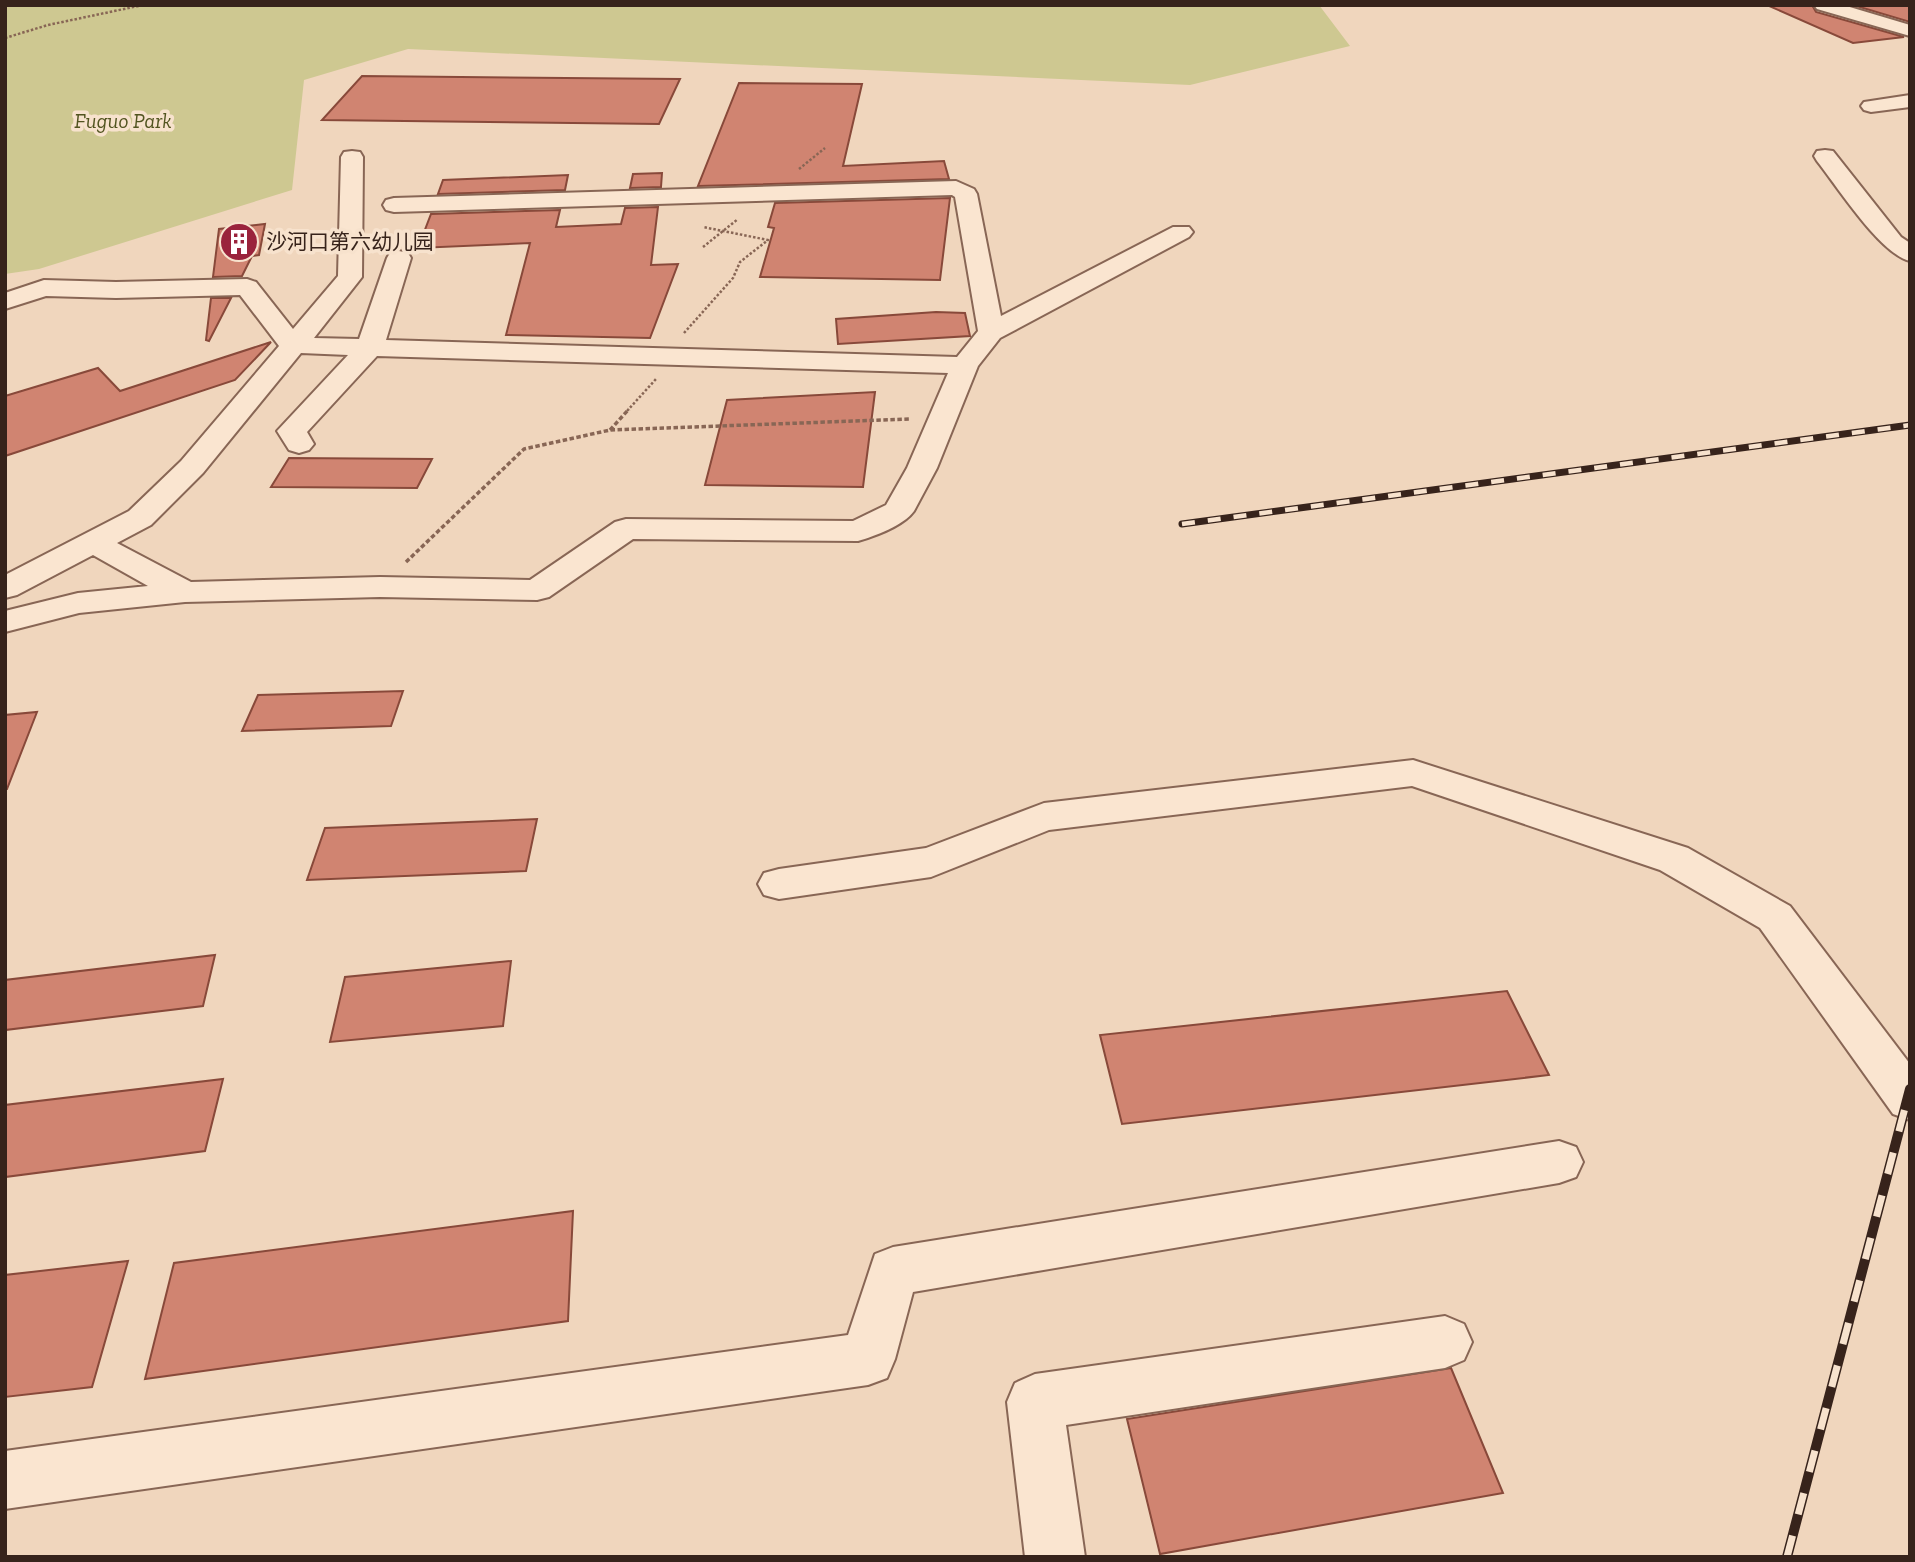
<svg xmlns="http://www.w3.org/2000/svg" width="1915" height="1562" font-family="'Zilla Slab','Noto Sans SC',serif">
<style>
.green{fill:#cec891}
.building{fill:#d08471;stroke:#88493a;stroke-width:2}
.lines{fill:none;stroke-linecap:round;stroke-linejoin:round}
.minor-casing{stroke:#865;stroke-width:4}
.path-far1{stroke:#865;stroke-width:2.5;stroke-dasharray:2.5 2;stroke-linecap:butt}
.path{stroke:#865;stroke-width:3.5;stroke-dasharray:4.5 2.5;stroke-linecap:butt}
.minor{fill:#fae5d0;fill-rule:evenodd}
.rail-far1-casing{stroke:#37231b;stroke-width:7}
.rail-casing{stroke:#37231b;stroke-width:10}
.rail-far1{stroke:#f7e2cd;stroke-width:4.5;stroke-dasharray:13;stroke-linecap:butt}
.rail{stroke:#f7e2cd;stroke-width:7;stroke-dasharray:22;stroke-linecap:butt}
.labels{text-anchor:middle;stroke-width:7;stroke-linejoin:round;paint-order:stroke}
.far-park-label{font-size:21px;font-style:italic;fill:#525420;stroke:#f7e2cd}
.far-poi-label{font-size:21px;fill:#37231b;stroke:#f7e2cd;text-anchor:start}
</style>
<rect width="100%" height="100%" fill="#f0d6bd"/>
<path class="green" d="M5,5H1319L1350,46L1190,85L408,49L304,80L292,190L39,269L5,274Z"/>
<g class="building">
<path d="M1767,5H1812L1816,12L1904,37L1853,43Z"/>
<path d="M1853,5H1910V22Z"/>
<path d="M362,76L680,79L659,124L322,120Z"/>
<path d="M739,83L862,84L843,166L944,161L949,179L698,186Z"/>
<path d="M662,173L661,187L630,188L633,174Z"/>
<path d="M568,175L565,190L438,194L443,180Z"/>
<path d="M950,198L940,280L760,277L774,228L768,227L775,203Z"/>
<path d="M658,207L651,265L678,264L650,338L506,335L530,243L418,248L431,214L560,210L556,227L621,224L625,208Z"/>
<path d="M265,224L259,255L252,256L242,276L213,277L219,229Z"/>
<path d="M211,298H231L209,341L206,340Z"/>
<path d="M936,312L965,313L970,336L838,344L836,319Z"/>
<path d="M271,342L235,380L5,456V396L98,368L120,391Z"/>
<path d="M875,392L863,487L705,485L727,400Z"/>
<path d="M289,458L432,459L417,488L271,487Z"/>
<path d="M403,691L391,726L242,731L258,695Z"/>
<path d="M37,712L7,789H5V715Z"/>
<path d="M537,819L526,871L307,880L325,828Z"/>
<path d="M215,955L203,1006L5,1030V980Z"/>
<path d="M511,961L503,1026L330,1042L345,977Z"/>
<path d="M1507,991L1549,1075L1122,1124L1100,1035Z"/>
<path d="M223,1079L205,1151L5,1177V1105Z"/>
<path d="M573,1211L568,1321L145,1379L174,1263Z"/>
<path d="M128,1261L92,1387L5,1397V1275Z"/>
<path d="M1451,1368L1503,1493L1160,1554L1127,1419Z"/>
</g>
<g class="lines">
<defs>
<g id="minor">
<path d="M1814,5H1843L1910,25V36L1817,9Z"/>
<path d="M1910,95V107L1871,112L1864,110L1861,106L1864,102Z"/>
<path d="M1825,150L1833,151L1901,237L1910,243V261C1880,254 1837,186 1817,161L1814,156L1817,151Z"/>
<path d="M352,151L360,152L363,157L362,277L314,338L359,339L387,258L390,253L399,251L408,253L411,258L386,340L957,357L978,331L955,197L952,195L394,212L386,210L383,205L386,200L394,198L956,181L974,189L977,194L1001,316L1173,227H1189L1193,232L1189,237L1000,338L978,366L937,468L914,511C903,526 875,536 858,541L633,539L549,597L537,600L380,597L185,602L79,613L5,632V611L78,593L148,586L93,555L17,595L5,598V575L129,511L181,461L279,346L240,295L116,298L46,296L5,309V293L44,280L116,282L247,279L256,282L293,329L338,276L341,157L344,152ZM301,353L348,355L277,431L289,450L299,453L309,450L314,444L307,432L377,356L948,373L907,468L886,505L853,521L626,519L615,522L530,580L380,577L191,582L117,543L151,525L203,473Z"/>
<path d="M1413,760L1688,848L1790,906L1910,1064V1120L1893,1114L1760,928L1660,870L1412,786L1049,830L931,877L779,899L764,895L758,884L764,873L779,869L926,848L1044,803Z"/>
<path d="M1559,1141L1576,1147L1583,1162L1576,1177L1559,1183L913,1292L895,1359L887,1378L868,1385L5,1509V1451L848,1335L875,1254L893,1247Z"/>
<path d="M1445,1316L1464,1324L1472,1342L1464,1360L1445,1368L1066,1425L1085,1557H1025L1007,1402L1015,1383L1035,1374Z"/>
</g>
</defs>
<use href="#minor" class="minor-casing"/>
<g class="path-far1">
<path d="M5,38L48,25L143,5"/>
<path d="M799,169L825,148"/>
<path d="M703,247L738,219"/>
<path d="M684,333L733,278L740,262L768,240L703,227"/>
<path d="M627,411L656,379"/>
</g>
<g class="path">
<path d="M610,430L629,409"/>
<path d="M406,562L524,449L610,430L910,419"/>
</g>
<use href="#minor" class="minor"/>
<defs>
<path id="rail-far1" d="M1182,524L1910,425"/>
<path id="rail" d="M1787,1557L1910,1089"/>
</defs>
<use href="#rail-far1" class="rail-far1-casing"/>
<use href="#rail" class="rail-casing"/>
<use href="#rail-far1" class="rail-far1"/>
<use href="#rail" class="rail"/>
</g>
<defs>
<symbol id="building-disc" viewBox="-11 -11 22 22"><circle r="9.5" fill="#9a233c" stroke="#f7e2cd"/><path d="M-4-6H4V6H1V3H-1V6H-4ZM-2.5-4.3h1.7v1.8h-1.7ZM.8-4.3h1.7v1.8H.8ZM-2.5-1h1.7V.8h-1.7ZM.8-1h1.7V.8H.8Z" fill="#fff"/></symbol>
</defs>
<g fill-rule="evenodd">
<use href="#building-disc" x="217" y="220" width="44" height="44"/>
</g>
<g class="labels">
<g class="far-park-label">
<text x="123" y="128">Fuguo Park</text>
</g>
<g class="far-poi-label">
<text x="266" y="249">沙河口第六幼儿园</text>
</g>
</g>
<rect width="1915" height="1562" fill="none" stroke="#37231b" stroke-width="14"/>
</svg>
